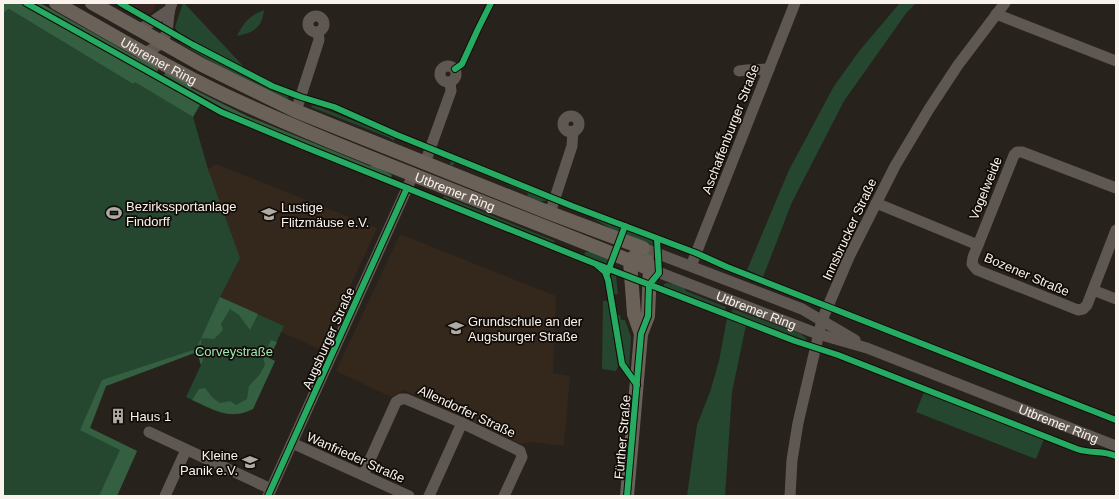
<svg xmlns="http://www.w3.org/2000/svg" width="1119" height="499" font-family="Helvetica,sans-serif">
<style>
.industrial{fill:#372521}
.education{fill:#34271b}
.green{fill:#25472f}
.forest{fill:#345f41}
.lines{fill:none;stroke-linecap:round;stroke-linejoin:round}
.minor{stroke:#5f5852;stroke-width:11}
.major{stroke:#6a6159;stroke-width:14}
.cycleway-casing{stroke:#110c08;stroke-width:8}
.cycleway{stroke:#26ab63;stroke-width:6}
.labels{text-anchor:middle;stroke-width:3.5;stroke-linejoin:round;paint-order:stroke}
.street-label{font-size:13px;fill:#faf3ed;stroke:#110c08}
.poi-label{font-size:13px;fill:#faf3ed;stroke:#110c08;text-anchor:start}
.park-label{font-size:13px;fill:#9ae8b1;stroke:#110c08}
</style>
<rect width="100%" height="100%" fill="#28221d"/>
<path class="industrial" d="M128,3H157L152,13L148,14Z"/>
<g class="education">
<path d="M216,164L377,228L321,350L281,332L284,326L220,297L208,169Z"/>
<path d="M400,234L556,296L553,373L570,376L564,446L532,442L521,444L404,390L391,397L336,371Z"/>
</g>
<g class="green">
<path d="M183,3H184L244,67L178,33L175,27Z"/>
<path d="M900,3H916L907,12L844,101L792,202L763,277L747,270L789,170L834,86L860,50Z"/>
<path d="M9,9L133,84L135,81L193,117L208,169L240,258L220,297L284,326L269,358L275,361L253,409C227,422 210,408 186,397L201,365L197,352L106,386L90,428L137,451L117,496H3V13Z"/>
<path d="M264,10C262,27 254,33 237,36C244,22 249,16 264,10Z"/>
<path d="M182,41L217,61L289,96L287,99L217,65L180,43Z"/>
<path d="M312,105L319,107L395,137L394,141L390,138L311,107Z"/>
<path d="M451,159L549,199C542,204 534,199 527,196L528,193L455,163L452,166L450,164Z"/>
<path d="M444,196L555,241L553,244L442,200Z"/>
<path d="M595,217L622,228L620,234L594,219Z"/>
<path d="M629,230L652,240L653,245L622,235L623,232Z"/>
<path d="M585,252H592L611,260L609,266L584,256Z"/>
<path d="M608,274L616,276L618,294L613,295Z"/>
<path d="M667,283L673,284L684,287L686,291L726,307L725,311L664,288V284Z"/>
<path d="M603,301H608L618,366L616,371L602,369Z"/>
<path d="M733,309L801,334L806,338L807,341L731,313Z"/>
<path d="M617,315H620L621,320H625L631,337L629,367H626Z"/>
<path d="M727,318L746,325L732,392L725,496H687L697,425L710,392L719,361Z"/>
<path d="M924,392L1044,439L1036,459L916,412Z"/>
</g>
<g class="forest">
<path d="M3,3H23L200,105L193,117L135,82L133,84L9,9L3,13Z"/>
<path d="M34,3H40L134,56L159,68L157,72Z"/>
<path d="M166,71L191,83V88L247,116L370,166H376L392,175L391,178L244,120L164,75Z"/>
<path d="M220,297L258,314L250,330L239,315L230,309L221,324L223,330L214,339L201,338C200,348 206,354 201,365L197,352L106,386L90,428L137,451L117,496H99L120,450L80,430L102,380L196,349Z"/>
<path d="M271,340L277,342L269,358L275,361L253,409C229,421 214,409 192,400L199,389L205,388L213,398L220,403L230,401L236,405L247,399L249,386L260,374L265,365L263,357Z"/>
</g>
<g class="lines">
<g class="minor">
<path d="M996,14L1116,61"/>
<circle cx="316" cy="24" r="8"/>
<path d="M139,30L153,21L169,10"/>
<path d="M145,53C150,50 157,47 161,43C171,32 166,15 172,3"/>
<circle cx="448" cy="74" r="8"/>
<path d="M739,71L747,70L769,69"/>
<path d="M296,111L319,40L318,32"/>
<circle cx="571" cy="124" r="8"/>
<path d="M425,163L451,91L450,82"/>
<path d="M1116,188L1022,152H1017L1014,155L978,245L973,257L972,264L977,270L1078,310L1083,309L1087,305L1116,230"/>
<path d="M876,203L978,245"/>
<path d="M550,213L572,146L573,131"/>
<path d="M643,248L802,309L855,340"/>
<path d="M691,266L795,3"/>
<path id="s1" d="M650,269L818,334L867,348L1116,446"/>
<path d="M1093,290L1116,299"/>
<path d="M149,432L271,489"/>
<path d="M292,443L409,496"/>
<path d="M363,475L396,402L401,399H406L462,423L520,451L522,457L504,496"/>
<path d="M165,496L186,450"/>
<path d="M268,496L413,175"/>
<path d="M429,496L462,423"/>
<path d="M790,496L792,460L798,423L822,320L849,257L895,166L929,109L958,65L1005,3"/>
</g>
<g class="major">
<path id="s2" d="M56,3C118,38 179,75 244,104C377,164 515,213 650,269"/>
<path d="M92,3L202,65L296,111L550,213L643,248"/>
<path d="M636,255L630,261L634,314L641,334"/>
<path d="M627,496L641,334L648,316L650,269L647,261"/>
</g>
<defs>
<g id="cycleway">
<path d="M26,3L221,112L305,147L596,264L795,341L838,355L1077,449C1092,454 1101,450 1116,456"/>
<path d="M120,3L193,45L272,86L301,97L334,107L397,135L572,206L696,253L727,267L1116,420"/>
<path d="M455,69L462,64L478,29L491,3"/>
<path d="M597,265L605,272L608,280L622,364L637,385"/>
<path d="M607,274L625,226"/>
<path d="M268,496L407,188"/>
<path d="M627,496L641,334L648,316L649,285L659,273L657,239"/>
</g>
</defs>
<use href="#cycleway" class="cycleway-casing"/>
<use href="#cycleway" class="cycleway"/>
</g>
<defs>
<symbol id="stadium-bare" viewBox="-9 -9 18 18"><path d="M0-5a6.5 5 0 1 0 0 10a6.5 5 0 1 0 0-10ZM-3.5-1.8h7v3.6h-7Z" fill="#b0aaa4" stroke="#110c08" stroke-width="2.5" paint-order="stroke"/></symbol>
<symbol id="school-bare" viewBox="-9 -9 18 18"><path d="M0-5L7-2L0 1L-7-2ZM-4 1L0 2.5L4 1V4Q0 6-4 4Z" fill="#b0aaa4" stroke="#110c08" stroke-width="2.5" paint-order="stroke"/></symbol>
<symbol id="building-bare" viewBox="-9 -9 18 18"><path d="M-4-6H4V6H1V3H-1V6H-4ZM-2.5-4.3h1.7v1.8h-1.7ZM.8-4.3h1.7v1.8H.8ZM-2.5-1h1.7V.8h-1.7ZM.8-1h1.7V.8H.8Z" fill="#b0aaa4" stroke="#110c08" stroke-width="2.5" paint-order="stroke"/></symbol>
</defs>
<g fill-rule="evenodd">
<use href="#stadium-bare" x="103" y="202" width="22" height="22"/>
<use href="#school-bare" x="258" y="203" width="22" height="22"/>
<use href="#school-bare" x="445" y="317" width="22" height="22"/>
<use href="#building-bare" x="107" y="405" width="22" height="22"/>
<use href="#school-bare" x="239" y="451" width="22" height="22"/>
</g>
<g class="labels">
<g class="street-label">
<text dy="5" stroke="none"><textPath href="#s2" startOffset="118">Utbremer Ring</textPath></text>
<text transform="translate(730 129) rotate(-69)" y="5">Aschaffenburger Straße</text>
<text transform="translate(985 188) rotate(-68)" y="5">Vogelweide</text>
<text dy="5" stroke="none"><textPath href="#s2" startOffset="442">Utbremer Ring</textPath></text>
<text transform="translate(849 229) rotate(-65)" y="5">Innsbrucker Straße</text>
<text transform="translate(1027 274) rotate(23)" y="5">Bozener Straße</text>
<text dy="5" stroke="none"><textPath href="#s1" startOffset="114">Utbremer Ring</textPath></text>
<text transform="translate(328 338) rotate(-66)" y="5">Augsburger Straße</text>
<text transform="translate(467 411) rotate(25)" y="5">Allendorfer Straße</text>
<text dy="5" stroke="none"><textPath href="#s1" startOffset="437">Utbremer Ring</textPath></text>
<text transform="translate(622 437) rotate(-85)" y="5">Fürther Straße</text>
<text transform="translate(356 457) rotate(24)" y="5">Wanfrieder Straße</text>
</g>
<g class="poi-label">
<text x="126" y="211">Bezirkssportanlage<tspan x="126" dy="15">Findorff</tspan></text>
<text x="281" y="212">Lustige<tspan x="281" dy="15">Flitzmäuse e.V.</tspan></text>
<text x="468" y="326">Grundschule an der<tspan x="468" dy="15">Augsburger Straße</tspan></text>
<text x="130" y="421">Haus 1</text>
<text x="238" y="460" text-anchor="end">Kleine<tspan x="238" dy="15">Panik e.V.</tspan></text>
</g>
<g class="park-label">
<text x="234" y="356">Corveystraße</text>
</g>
</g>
<rect width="1119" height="499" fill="none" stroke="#faf3ed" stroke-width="8"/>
</svg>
